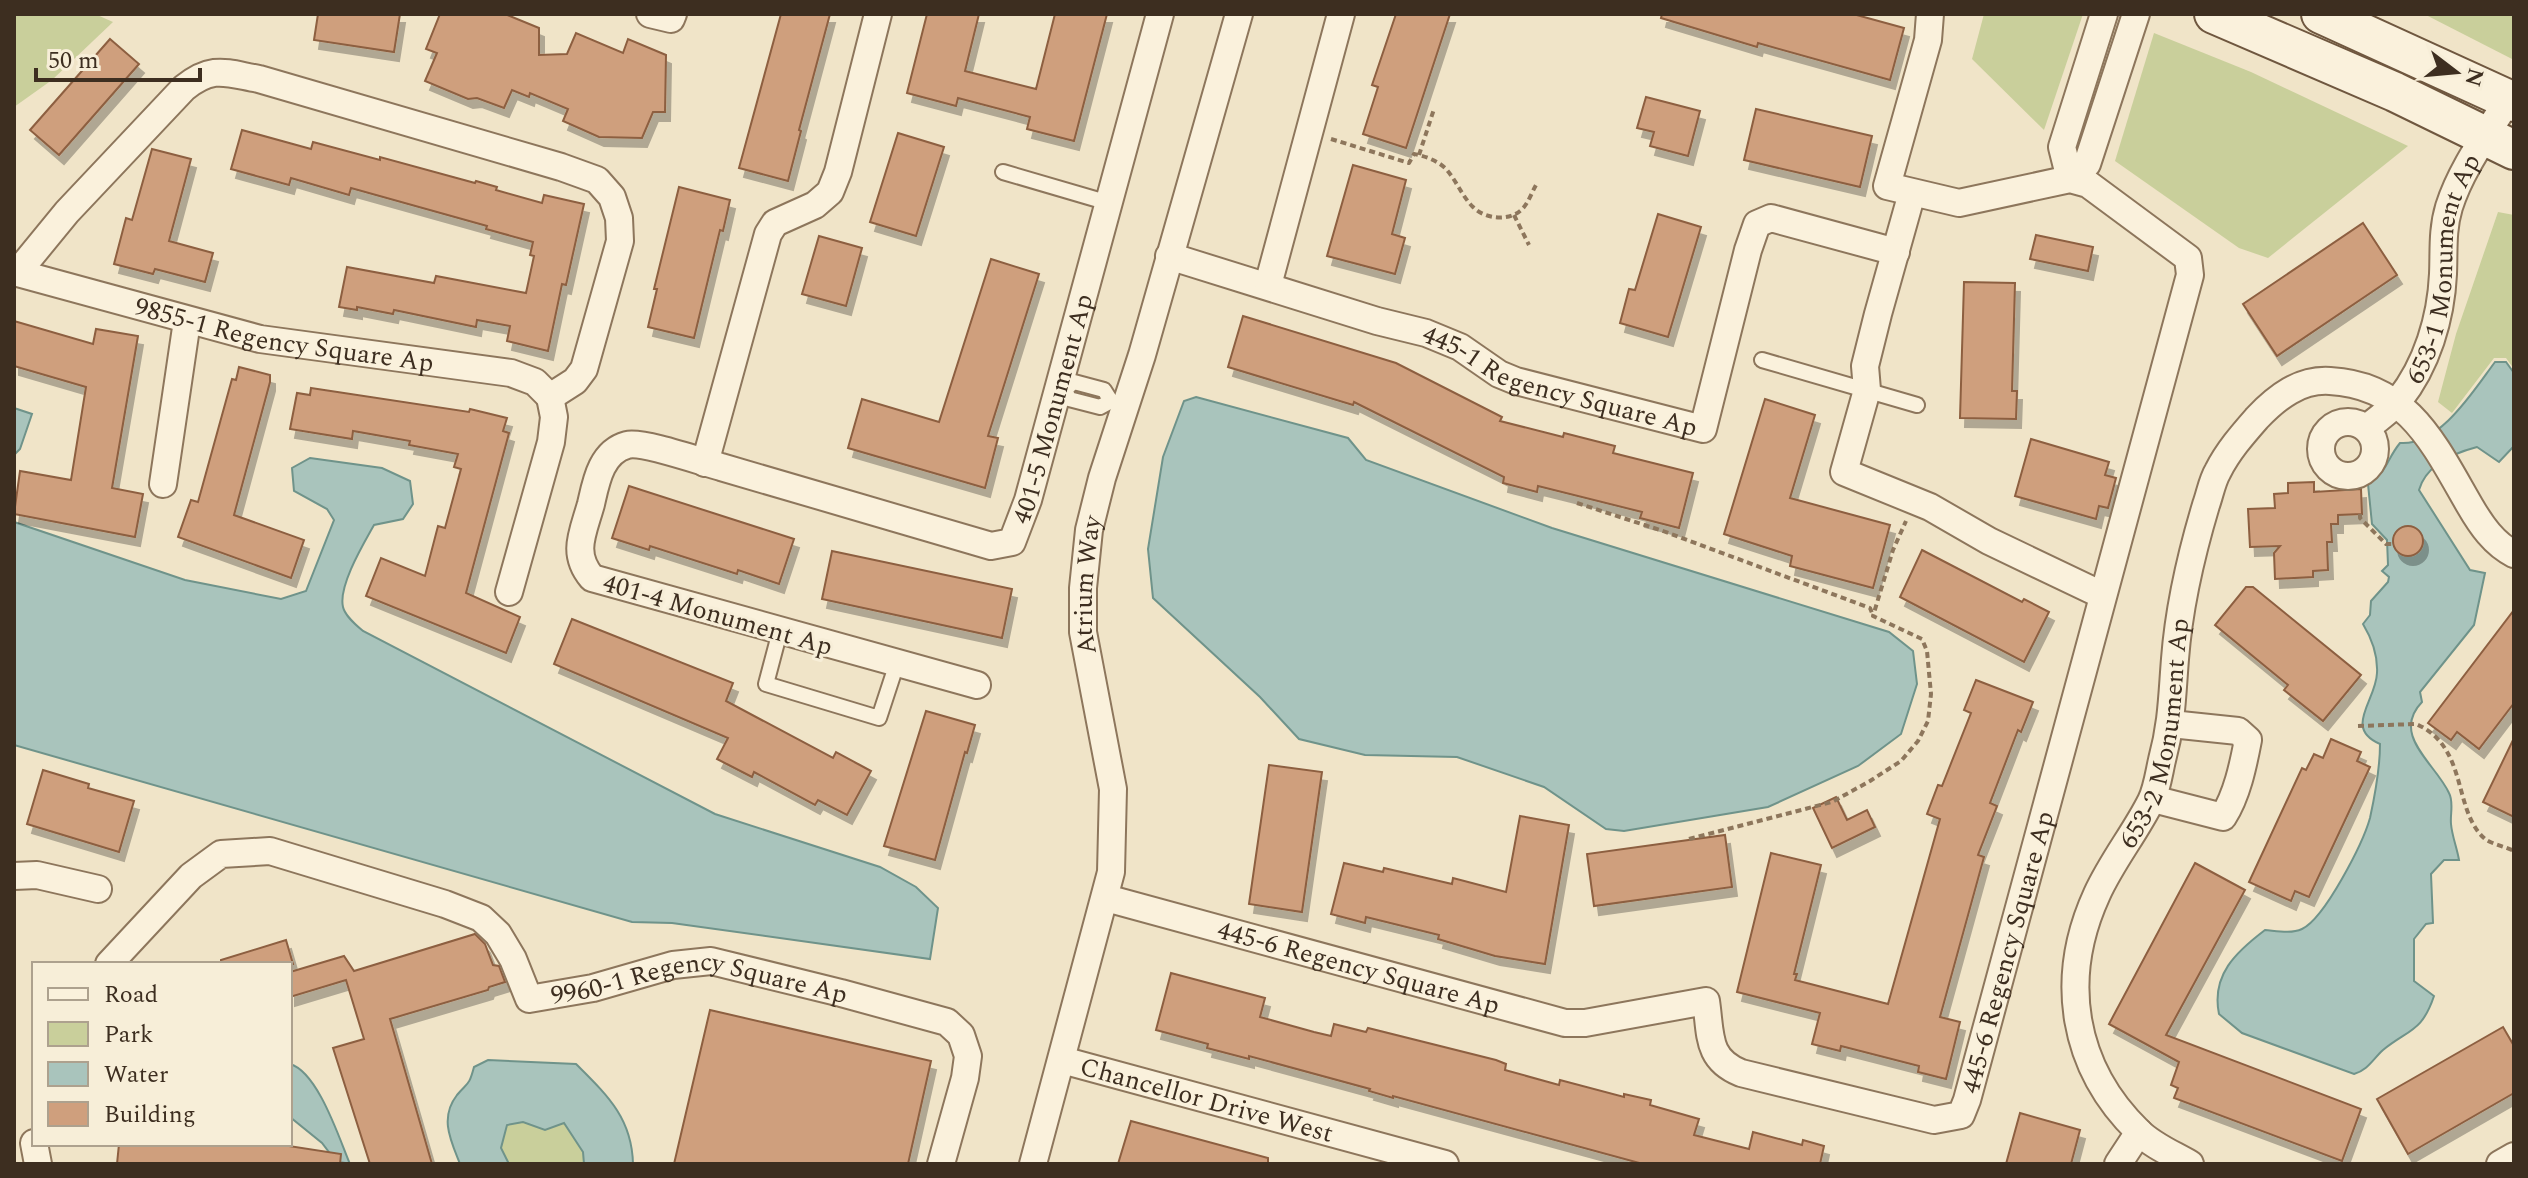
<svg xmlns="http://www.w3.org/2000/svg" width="2528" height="1178" font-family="Spectral,serif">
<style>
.green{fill:#c9cf9b}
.water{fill:#a9c4bc;stroke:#6f938a;stroke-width:2}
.building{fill:#cf9f7d;stroke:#8d5f41;stroke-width:2;filter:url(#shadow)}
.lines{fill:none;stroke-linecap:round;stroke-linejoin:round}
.service-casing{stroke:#8d765c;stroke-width:18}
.minor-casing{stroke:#8d765c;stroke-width:30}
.secondary-casing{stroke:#6f573f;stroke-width:42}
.path{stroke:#8d765c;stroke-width:4;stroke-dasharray:6 4;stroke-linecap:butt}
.service{stroke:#faf1dc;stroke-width:14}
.minor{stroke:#faf1dc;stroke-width:26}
.secondary{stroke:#faf1dc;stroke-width:38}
.labels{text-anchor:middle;stroke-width:6;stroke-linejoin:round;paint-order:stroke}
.street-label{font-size:26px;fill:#3d2e20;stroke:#f7eed8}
</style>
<defs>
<filter id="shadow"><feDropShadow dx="5" dy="9" stdDeviation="0" flood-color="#0004"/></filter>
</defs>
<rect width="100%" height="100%" fill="#f0e4c8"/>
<g class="green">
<path d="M14,14H95L113,22L52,80L14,107Z"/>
<path d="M1984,14H2083L2044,130L1972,59Z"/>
<path d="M2424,14H2514V60Z"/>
<path d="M2154,33L2251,72L2408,146L2268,258L2239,248L2115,161Z"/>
<path d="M2498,212L2514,215V369L2506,358H2494L2452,413L2438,402L2456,334Z"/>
<path d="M523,1122L545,1130L564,1123L583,1152L584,1164H509L501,1148L507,1125Z"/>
</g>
<g class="water">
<path d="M2495,362H2506L2514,373V446L2499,462L2477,447C2454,453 2426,465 2419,490L2470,570L2485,573L2474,625L2420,692L2422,702C2390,735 2436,764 2449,793C2454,802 2450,814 2451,824C2452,836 2457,848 2459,860H2444L2431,874L2433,923L2426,924L2414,939V981L2434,996C2422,1032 2409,1029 2383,1050C2373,1059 2368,1070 2354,1074L2242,1033L2219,1014C2211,975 2236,952 2265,930C2277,931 2291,934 2302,929C2325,918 2363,843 2370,818C2375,795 2380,769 2380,744C2343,728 2376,701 2377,673C2378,655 2372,639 2363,624L2370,615L2371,601L2388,582L2389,577L2382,571L2388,565L2387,540L2372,524L2368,484C2389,470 2386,460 2400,443C2440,446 2474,390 2495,362Z"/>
<path d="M1196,397L1348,438L1366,460L1552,528L1889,632L1913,651L1917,684L1901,734L1858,766L1768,807L1624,831L1606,829L1544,787L1457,757L1365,755L1299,739L1260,697L1153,598L1148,549L1163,457L1184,401Z"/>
<path d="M14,408L32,414L20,449L14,455Z"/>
<path d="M310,458L382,468L410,481L413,504L403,519L374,525C364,543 338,586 343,607C345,616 356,625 363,631L715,814L880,867L916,887L938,908L930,959L672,923L632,922L14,745V522L185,580L281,599L306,591L334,520L327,509L294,491L292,468Z"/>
<path d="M488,1060L576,1064C607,1095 632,1118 633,1164H584L583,1152L564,1123L545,1130L523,1122L507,1125L501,1148L509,1164H460C451,1141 439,1118 457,1095C468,1082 469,1086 474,1067Z"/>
<path d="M290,1064C318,1072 339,1138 350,1164H338L322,1143L290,1117Z"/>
</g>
<g class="building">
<path d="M318,14H400L394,52L314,40Z"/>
<path d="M440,14H505L539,28V55L567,54L576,33L623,53L628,39L666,55L665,112H653L642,138L599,137L563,121L568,109L530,93L529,97L512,90L504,108L477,98L468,99L425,81L437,53L426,49Z"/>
<path d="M781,14H830L799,130L801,131L788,181L739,168Z"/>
<path d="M927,14H979L965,71L1036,89L1055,14H1107L1074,141L1027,129L1030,117L958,98L956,106L907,93Z"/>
<path d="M1396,14H1450L1406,148L1363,134L1378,87L1372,85Z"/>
<path d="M1662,14H1853L1904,28L1890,80L1758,43L1757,47L1661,18Z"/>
<path d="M110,39L139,64L59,155L30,130Z"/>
<path d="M1646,97L1700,111L1688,156L1650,146L1654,132L1637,128Z"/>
<path d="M1756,109L1872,136L1860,187L1744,160Z"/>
<path d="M242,130L311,149L313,142L380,160V157L475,183L476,181L497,187L496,190L542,203L544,195L584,204L566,285L562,284L548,351L507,341L510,326L477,320L476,327L394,310L393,314L357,307V310L339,307L347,267L434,283L436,276L526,293L534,256L530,255L533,242L486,229L487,226L351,188L349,195L291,178L289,185L231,169Z"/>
<path d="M898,133L944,147L916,236L870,222Z"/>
<path d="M152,149L191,159L169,241L213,253L205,282L155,269L153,274L114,264L126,218L132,220Z"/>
<path d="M1353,165L1406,180L1392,234L1405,238L1395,274L1327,256Z"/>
<path d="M679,187L730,200L723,231L720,230L694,338L648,327L657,289H654Z"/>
<path d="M1658,214L1701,227L1668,337L1620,323L1629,289L1635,290Z"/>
<path d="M2363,223L2397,275L2277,356L2243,304Z"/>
<path d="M2036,235L2093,247L2088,271L2030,259Z"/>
<path d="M819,236L862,248L846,306L802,294Z"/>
<path d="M991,259L1039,274L988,436L998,438L985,488L848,448L862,399L939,422Z"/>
<path d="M1964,282L2015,283L2012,391H2017L2016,419L1960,418Z"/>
<path d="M1243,316L1396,363L1502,417L1500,421L1563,437L1564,433L1615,446L1613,453L1693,473L1679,528L1640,518L1642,512L1538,486L1537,492L1503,483L1504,477L1354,402L1353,405L1228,367Z"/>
<path d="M14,321L93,344L96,329L138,336L112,488L143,494L135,537L14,514L20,471L71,480L86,387L14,366Z"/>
<path d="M239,367L270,375V382L234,515L304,540L291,578L178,537L191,500L198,502L232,379L236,380Z"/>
<path d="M311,388L469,412L470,409L507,418L503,431L509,433L466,593L520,617L506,653L366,596L381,558L425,576L438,526L445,528L461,469L454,467L458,454L409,445L410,441L353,431L352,439L290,429L297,393L310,395Z"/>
<path d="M1765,399L1815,415L1790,498L1890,525L1873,588L1790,566L1792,556L1724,534Z"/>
<path d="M2031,439L2109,462L2105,475L2116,478L2108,508L2099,506L2096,519L2015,496Z"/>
<path d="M2314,482V492L2361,489L2362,514L2338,515V524H2331L2332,542H2327L2328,570L2313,571V577L2275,579L2274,553L2280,546L2250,547L2248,509L2275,508L2274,494L2288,493V483Z"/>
<path d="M629,486L794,539L779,584L738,570L737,574L650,546L649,550L612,538Z"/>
<circle cx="2408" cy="541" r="15"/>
<path d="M1922,550L2022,602L2024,599L2049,612L2024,662L1900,597Z"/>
<path d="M832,551L1012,589L1002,638L822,599Z"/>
<path d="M2246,587H2253L2361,675L2323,721L2284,690L2288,685L2215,625Z"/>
<path d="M2514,610V703L2479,749L2457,732L2451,740L2428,723Z"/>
<path d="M572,619L733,683L726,701L833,758L836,752L871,771L847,815L818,800L815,805L754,772L752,777L717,759L728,738L554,664Z"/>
<path d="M1976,680L2033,702L2021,732L2018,730L1990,803L1997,806L1978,855L1984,857L1940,1017L1960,1022L1946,1079L1918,1072L1919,1066L1841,1046L1840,1051L1812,1044L1820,1013L1737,992L1771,853L1821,865L1794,974H1797L1795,980L1888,1004L1940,819L1927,814L1938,785L1942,786L1971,713L1964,710Z"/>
<path d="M926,711L975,725L967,753L965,752L935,860L884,846Z"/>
<path d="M2514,738V817L2483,802Z"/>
<path d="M2331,739L2361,752L2357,761L2370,767L2309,897L2295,891L2291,901L2249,882L2302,768L2306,770L2314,754L2323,758Z"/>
<path d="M1269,765L1322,772L1302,912L1249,904Z"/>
<path d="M43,770L89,784L88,788L134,801L119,852L27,824Z"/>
<path d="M1836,797L1847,820L1867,810L1875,827L1832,848L1813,808Z"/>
<path d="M1520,816L1569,825L1545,964L1495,956L1438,939L1439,935L1366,917L1365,923L1331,914L1344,863L1383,872L1384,868L1452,884L1453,878L1506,892Z"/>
<path d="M1725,835L1732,887L1594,906L1587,854Z"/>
<path d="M2195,863L2245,890L2166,1035L2361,1109L2342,1161L2174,1098L2178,1088L2171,1085L2179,1062L2109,1024Z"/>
<path d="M475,934L485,944L493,965L499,966L505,982L489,987L488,990L390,1019L432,1164H370L333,1048L364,1039L346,980L290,997V972L344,956L354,971Z"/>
<path d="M286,940L293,964H221V960Z"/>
<path d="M1171,973L1265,998L1260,1017L1314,1032L1331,1036L1334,1024L1366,1032L1368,1028L1496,1060L1506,1064L1505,1070L1559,1085L1560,1080L1624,1097V1094L1651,1100L1650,1105L1699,1119L1694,1135L1749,1149L1753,1132L1802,1145L1803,1140L1824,1146L1820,1164H1643L1393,1096V1098L1369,1091L1370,1089L1249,1056V1059L1207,1048L1208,1044L1156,1030Z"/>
<path d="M710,1010L931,1061L908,1164H674Z"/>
<path d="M2503,1027L2514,1046V1093L2408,1154L2377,1099Z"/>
<path d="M2020,1113L2080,1130L2071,1164H2006Z"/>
<path d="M1131,1121L1268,1158V1164H1118Z"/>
<path d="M119,1144H276L341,1154L340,1164H117Z"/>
</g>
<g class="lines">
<defs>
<g id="service">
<path d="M1003,172L1109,203"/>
<path d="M1762,360L1917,405"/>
<path d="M1058,388L1065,389L1074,382L1104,390L1111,401L1126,405"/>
<path d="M1065,389L1069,399L1100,407L1111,401"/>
<path d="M780,631L766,684L879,718L897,663"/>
</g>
<g id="minor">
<path d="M650,14L671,19L673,14"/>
<path d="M2070,179L2087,164L2136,14"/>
<path d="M2070,179L2062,147L2104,14"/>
<path d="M1912,193L1878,314L1865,366L1867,390L1844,472L1930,507L1989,541L2102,595"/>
<path id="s1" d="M1169,256L1377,321L1426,333L1460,347L1499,374L1516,381L1703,429L1748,250L1757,224L1771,218L1896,252"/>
<path id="s2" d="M14,272L260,339L511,373L535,382L550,397"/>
<path d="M17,273L67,212L184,88C213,65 225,73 259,79L561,167L597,180L612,197L619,218L620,241L584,369L575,381L550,397"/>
<path d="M1268,285L1341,14"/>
<circle cx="2348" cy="449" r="27"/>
<path id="s3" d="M2367,428C2377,419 2390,411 2399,400C2427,365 2441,318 2443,274C2444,251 2442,230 2449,207C2461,169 2487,134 2508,100"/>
<path d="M705,463L768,234L775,223L815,205L830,192L838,172L878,14"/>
<path d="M163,484L187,321"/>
<path d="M509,592L551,442L554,417L550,397"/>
<path id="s4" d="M977,685L592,578C571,553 583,533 591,504C596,482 601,452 627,445C643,441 702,462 721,467C811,493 901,520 991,546L1012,542L1028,500L1160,14"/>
<path d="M2153,799L2223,817C2237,795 2243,766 2248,740L2238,731L2171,724"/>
<path d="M14,876L37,875L98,889"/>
<path id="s5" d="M1106,898L1565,1023H1585L1706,1001C1711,1034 1706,1059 1741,1073L1934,1120L1961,1115L1967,1100L2190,275L2188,258L2088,184L2070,179L1959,203L1887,186L1928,40L1930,14"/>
<path id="s6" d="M109,964L191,876L221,854L270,851L445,904L481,918L498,934L513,959L529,999L593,988L673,965L711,961L841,993L947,1022L961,1035L968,1056L965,1078L941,1164"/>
<path id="s7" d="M1062,1060L1445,1164"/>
<path d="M34,1143L38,1164"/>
<path id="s8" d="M1033,1164L1111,872L1113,789L1083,632V588L1089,530L1102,478L1142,355L1239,14"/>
<path d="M2118,1164L2139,1132"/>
<path id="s9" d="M2190,1164C2173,1154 2153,1146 2139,1132C2072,1067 2058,979 2097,894C2112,861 2135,833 2151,801C2157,789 2159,773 2162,760C2172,723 2172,696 2175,659C2179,606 2191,555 2206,505C2210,494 2212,481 2218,471C2228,451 2243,434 2257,418C2277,397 2300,379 2330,381C2409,385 2435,446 2470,506C2481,525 2494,544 2514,554"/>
<path d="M2500,1164L2514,1156"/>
</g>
<g id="secondary">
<path d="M2214,14L2395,92L2514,150"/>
<path d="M2321,14L2514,102"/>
</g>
</defs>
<use href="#service" class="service-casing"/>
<use href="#minor" class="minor-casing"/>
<use href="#secondary" class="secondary-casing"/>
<g class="path">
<path d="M1331,139L1409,163L1414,154C1425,156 1439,161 1447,170C1457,182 1462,196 1473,207C1486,220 1512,222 1524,207C1529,201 1532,192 1536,185"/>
<path d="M1419,155L1434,109"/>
<path d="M1514,215L1529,245"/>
<path d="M2358,474L2359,489"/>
<path d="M1577,503L1663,531L1870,608L1872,613"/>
<path d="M2360,514V518L2386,544H2393"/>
<path d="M2358,726L2416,724C2469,747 2452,810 2485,839C2492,844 2506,847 2514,851"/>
<path d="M1689,839L1832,802L1870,781L1901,761L1918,741L1928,721L1931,694L1927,651L1922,639L1873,616L1893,550L1906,521"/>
</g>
<use href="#service" class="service"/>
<use href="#minor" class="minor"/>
<use href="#secondary" class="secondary"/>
</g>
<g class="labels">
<g class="street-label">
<text dy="9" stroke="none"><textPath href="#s3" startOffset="184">653-1 Monument Ap</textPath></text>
<text dy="9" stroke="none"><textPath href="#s2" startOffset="278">9855-1 Regency Square Ap</textPath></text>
<text dy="9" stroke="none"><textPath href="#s1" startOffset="412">445-1 Regency Square Ap</textPath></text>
<text dy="9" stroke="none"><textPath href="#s4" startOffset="1090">401-5 Monument Ap</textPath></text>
<text dy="9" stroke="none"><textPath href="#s8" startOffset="592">Atrium Way</textPath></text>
<text transform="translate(718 614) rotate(16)" y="9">401-4 Monument Ap</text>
<text dy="9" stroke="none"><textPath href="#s9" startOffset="494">653-2 Monument Ap</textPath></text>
<text dy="9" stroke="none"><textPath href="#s5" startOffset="1100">445-6 Regency Square Ap</textPath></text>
<text dy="9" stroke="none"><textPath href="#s5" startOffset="262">445-6 Regency Square Ap</textPath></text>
<text dy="9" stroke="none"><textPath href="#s6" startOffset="698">9960-1 Regency Square Ap</textPath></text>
<text dy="9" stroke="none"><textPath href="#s7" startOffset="150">Chancellor Drive West</textPath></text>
</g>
</g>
<rect width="2528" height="1178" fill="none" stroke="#3d2e20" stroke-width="32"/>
<rect x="32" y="962" width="260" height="184" fill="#f7eed8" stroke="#ada18e" stroke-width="2"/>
<rect x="48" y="988" width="40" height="12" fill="#faf1dc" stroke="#ada18e" stroke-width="2"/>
<text x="104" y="1002" font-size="24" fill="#3d2e20">Road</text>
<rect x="48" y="1022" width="40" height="24" fill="#c9cf9b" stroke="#ada18e" stroke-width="2"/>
<text x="104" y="1042" font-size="24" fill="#3d2e20">Park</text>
<rect x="48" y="1062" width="40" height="24" fill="#a9c4bc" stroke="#ada18e" stroke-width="2"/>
<text x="104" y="1082" font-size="24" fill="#3d2e20">Water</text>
<rect x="48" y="1102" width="40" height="24" fill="#cf9f7d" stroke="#ada18e" stroke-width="2"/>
<text x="104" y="1122" font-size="24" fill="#3d2e20">Building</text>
<g transform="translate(2456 72) rotate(106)" stroke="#f7eed8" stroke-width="6" paint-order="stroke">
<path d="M0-6L14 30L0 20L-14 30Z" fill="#3d2e20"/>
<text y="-12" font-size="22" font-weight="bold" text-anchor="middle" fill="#3d2e20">N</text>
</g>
<path d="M36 68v12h164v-12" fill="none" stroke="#3d2e20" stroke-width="4"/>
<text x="48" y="68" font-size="24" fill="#3d2e20" stroke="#f7eed8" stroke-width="6" paint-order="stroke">50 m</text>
</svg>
